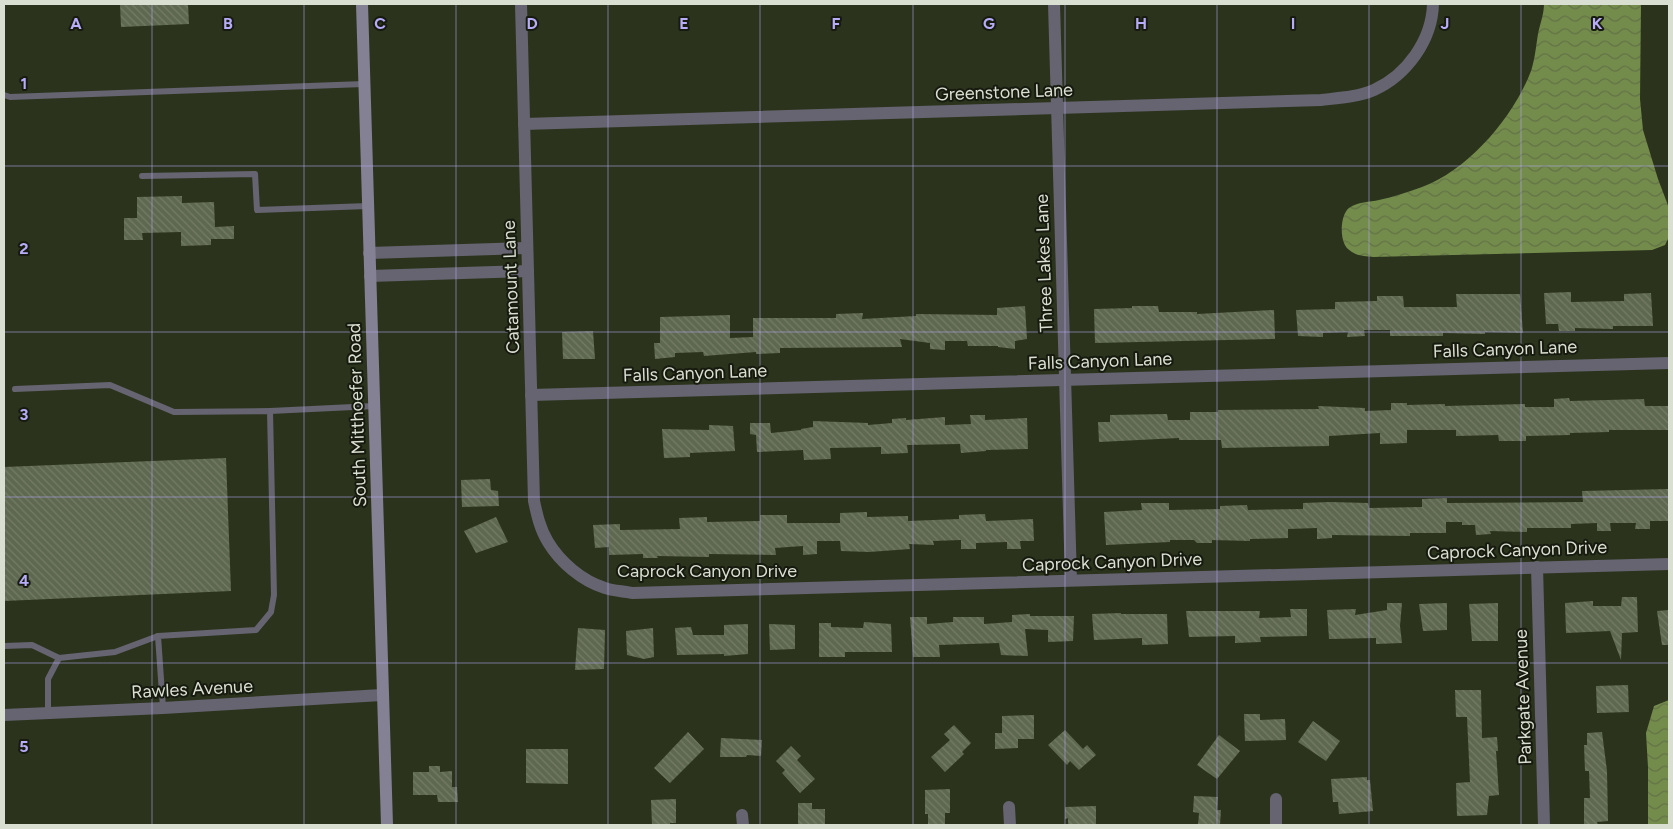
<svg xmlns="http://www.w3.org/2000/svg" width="1673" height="829" font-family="Figtree,sans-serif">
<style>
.water{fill:url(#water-waves)}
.building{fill:url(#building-back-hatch)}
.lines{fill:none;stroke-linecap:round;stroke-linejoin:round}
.service{stroke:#656470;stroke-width:6}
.minor{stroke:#656470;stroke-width:12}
.tertiary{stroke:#656470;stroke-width:12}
.secondary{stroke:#838193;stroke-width:12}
.grid{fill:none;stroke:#b6acf8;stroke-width:1;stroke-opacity:0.55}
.labels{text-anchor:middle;stroke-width:4;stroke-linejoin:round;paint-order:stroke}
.street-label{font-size:18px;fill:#d9dfd1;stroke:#161a0f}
.grid-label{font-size:16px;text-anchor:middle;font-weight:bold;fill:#b6acf8;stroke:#161a0f;stroke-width:4;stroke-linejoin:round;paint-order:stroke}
</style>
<defs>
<pattern id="water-waves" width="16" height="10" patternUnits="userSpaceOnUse" patternTransform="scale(1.25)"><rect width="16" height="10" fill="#748c4b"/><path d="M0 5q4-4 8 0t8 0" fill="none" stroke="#627247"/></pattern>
<pattern id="building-back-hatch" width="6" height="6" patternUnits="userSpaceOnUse" patternTransform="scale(1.25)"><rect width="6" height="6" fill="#5e674f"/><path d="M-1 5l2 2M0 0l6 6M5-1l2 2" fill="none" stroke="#747c67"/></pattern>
</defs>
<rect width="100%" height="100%" fill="#2b331d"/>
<g class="water">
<path d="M1544,4H1641L1640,99L1643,130L1658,179L1669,208V237L1665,245L1652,250L1373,257C1363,256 1356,256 1348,249C1339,241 1340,215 1349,208C1357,202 1370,202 1379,200C1393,197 1408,192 1422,187C1469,170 1514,116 1531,71C1535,59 1536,46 1538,34C1540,24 1544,14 1544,4Z"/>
<path d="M1669,700V825H1648V767L1646,733L1654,706Z"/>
</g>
<g class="building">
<path d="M120,4H188L189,24L121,27Z"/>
<path d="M182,196V203L214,202L215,227L234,226V239H211V245L181,246V232L142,233L143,240H124V218H137V197Z"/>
<path d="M1571,292V302L1624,301V294L1651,293L1653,326H1613V329L1575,328V331H1559L1558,324H1546L1544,293Z"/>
<path d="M1456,294H1520L1523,333L1485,332V334L1443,333V336H1390V330H1364L1365,336L1347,337L1348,332L1323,333V337L1298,336L1296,310L1335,309V302L1377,301V296H1403L1404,307H1457Z"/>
<path d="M1025,306L1027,339L1015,341V349L998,347V346H968L967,341H945V350L930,349V343L900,339L902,347L780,348V353L756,354V352L704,356L703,352L675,353V357L655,359L654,343H660V317L730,315V338L753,337V318H836V314L863,313L862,319L916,316V314L997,315V308Z"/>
<path d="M1132,306H1158L1159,312H1197V314L1274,310L1275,339L1095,343L1094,309L1132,308Z"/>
<path d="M593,331L595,359H563L562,332Z"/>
<path d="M1569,398L1570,401L1644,399L1645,406H1669V430H1609V432L1570,433V435L1526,436V441H1499L1498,435L1456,436V430H1407V443L1380,444V433L1329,436V446L1222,448L1221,440H1179V438L1099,442L1098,422H1110V415L1167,414L1168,420H1190V412H1218V410L1319,409L1318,406L1365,408V411L1391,410V403H1407V405L1445,404V406L1525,404V407H1554V399Z"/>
<path d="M970,415H985V420L1027,418L1028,449L986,450V451L961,453L960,444L907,445L908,453L881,454V447L830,448L831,459L804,460L803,450L757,452L756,435L750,434V423H770L771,433L801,430V429L813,427V421L868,423V425L892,423V419L906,418V420L945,417V425L971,424Z"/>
<path d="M709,425L733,426L735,451L690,453V457L664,458L662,429L709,430Z"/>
<path d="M226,458L231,591L4,601V467Z"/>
<path d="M490,479L491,490L498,491L499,506L462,507L461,480Z"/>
<path d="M1669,489V521H1650V529H1635L1636,523H1610L1611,531H1597V523L1571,524V528H1527V532L1490,531L1491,534L1476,535L1475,525H1462V522H1446V533H1410V536L1332,535V538L1317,539V528L1288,529V538L1250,539V541L1212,540V543H1197L1194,540H1170V542L1106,545L1104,512L1142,510L1141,503H1169V510L1220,509V506L1247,505L1248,510L1303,509V503L1330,502L1368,503L1369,508L1422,507V499L1447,498V503L1583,502L1582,491Z"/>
<path d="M867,512V517L908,516V521L959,519V515L985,514L986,521L1033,519L1034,541H1020L1021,549H1007V542L976,543V549H961V540L933,541L934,545L909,544L910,549L869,552L841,551L840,541H817V554L803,555V546L775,548L776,555L709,554V557L657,556L658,558H643V554L609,555V547L595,548L593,525L620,524V530L680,529L679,518L707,517V522L760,521V515H787V523H840V513Z"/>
<path d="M496,517L508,542L476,553L464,531Z"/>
<path d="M1622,597H1637L1638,632L1622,633L1621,660L1610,631L1566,633L1565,603L1593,601V606H1621Z"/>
<path d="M1387,603H1402L1400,626L1402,643L1376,644V638L1329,639L1327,610L1356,609L1355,615L1387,610Z"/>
<path d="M1447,603V630L1423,631L1419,604Z"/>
<path d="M1498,603V641H1472L1469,604Z"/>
<path d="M1290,609H1307V636L1260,637L1261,642L1235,643V636L1189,637L1186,611H1260L1259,618L1291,617Z"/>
<path d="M1669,610V645H1662L1657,611Z"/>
<path d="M1121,613V614H1167L1168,644L1142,645V638L1094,640L1092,614Z"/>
<path d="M1030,614V616H1074L1073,641L1048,642V630L1025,629L1028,656L1001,655L999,643L939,645L940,657H913L910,617H927V624L953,622V617H984V624L1012,622V615Z"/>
<path d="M864,622L891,624L892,652H845V657H819V623H831V627L863,628Z"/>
<path d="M748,624V654L724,656V654L677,655L675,628L691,627L693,635H724V625Z"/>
<path d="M769,624L795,625V649L770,650Z"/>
<path d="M578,628L605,630L604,669L575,670Z"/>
<path d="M653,628L654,657L644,659L627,655L626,631Z"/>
<path d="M1628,685L1629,712L1597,713L1596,686Z"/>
<path d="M1455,690H1481L1482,738L1497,737L1498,751H1496L1499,795L1489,796L1487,815L1457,816L1456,783L1470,782L1467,717H1456Z"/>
<path d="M1244,714H1260V720L1285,719L1286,740L1245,741Z"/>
<path d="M1034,715V739H1018V748L995,749V733H1002V716Z"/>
<path d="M1313,721L1340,741L1326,761L1298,742Z"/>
<path d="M954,725L971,743L962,752L964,754L945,772L931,757L950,740L944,734Z"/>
<path d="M1065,730L1083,749L1087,745L1096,755L1079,770L1070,761L1067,765L1048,745Z"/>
<path d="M688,732L704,749L670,783L654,768Z"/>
<path d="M1602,732L1607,771L1608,821L1597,822L1598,825H1584V798H1590L1589,771H1585L1584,745H1587V733Z"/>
<path d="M1219,735L1240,751L1217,779L1197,765Z"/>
<path d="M721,738L762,740L761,756L747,755L746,757H720Z"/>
<path d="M791,746L801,756L797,760L815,779L800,793L782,773L785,770L776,761Z"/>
<path d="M526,749H568V784L526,783Z"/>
<path d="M429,766H440V772L452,771V787H457L458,802H438L437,795H413V772H429Z"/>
<path d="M1367,777V780H1370L1373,811L1339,814L1338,802H1333L1331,779Z"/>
<path d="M950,789V813H945V825H928V814H925V790Z"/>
<path d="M1194,796L1218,797L1217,810H1221L1220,825H1198L1199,813L1193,812Z"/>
<path d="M676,799V823H670V825H652L651,800Z"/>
<path d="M798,803H812V809H825V825H798Z"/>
<path d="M1096,806V825H1068V818L1065,819V807Z"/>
</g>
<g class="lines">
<g class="service">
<path d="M4,95L10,97L364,84"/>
<path d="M142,176L255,174L257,210L368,206"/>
<path d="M15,389L110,385L174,412L270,411L274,595L271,612L256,630L158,636L163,708"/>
<path d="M270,411L374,406"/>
<path d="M4,646L32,645L59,658L115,652L158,636"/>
<path d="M48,713V679L59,658"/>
</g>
<g class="minor">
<path d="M521,4L534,501C537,515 540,529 548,542C560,562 582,581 605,588C613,591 623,591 632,593L1669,564"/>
<path d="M1054,4L1071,580"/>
<path d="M524,124L1321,100C1339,98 1358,97 1374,90C1407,75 1432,40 1433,4"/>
<path d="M369,253L527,248"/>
<path d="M370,276L528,271"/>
<path d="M531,395L1669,363"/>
<path d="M1537,567L1544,825"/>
<path d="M1276,799V825"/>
<path d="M1009,807L1010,825"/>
<path d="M742,815L743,825"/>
</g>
<path class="tertiary" d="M4,715L163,708L382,695"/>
<path class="secondary" d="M362,4L387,825"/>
</g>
<path class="grid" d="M152,4V825M304,4V825M456,4V825M608,4V825M760,4V825M913,4V825M1065,4V825M1217,4V825M1369,4V825M1521,4V825M4,166H1669M4,332H1669M4,497H1669M4,663H1669"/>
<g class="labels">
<g class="street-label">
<text transform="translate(1004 92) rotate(-2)" y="6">Greenstone Lane</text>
<text transform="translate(1044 263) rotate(-92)" y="6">Three Lakes Lane</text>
<text transform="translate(511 287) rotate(-92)" y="6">Catamount Lane</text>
<text transform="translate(1505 349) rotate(-2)" y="6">Falls Canyon Lane</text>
<text transform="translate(1100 361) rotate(-2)" y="6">Falls Canyon Lane</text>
<text transform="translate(695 373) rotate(-2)" y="6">Falls Canyon Lane</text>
<text transform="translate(357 415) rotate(-92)" y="6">South Mitthoefer Road</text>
<text transform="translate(1517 550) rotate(-2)" y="6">Caprock Canyon Drive</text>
<text transform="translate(1112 562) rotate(-2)" y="6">Caprock Canyon Drive</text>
<text x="707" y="577">Caprock Canyon Drive</text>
<text transform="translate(192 689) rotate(-3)" y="6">Rawles Avenue</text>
<text transform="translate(1523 697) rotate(-92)" y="6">Parkgate Avenue</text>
</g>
</g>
<g class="grid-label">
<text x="76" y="29">A</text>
<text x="228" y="29">B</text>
<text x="380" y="29">C</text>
<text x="532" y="29">D</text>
<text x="684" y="29">E</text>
<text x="836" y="29">F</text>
<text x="989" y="29">G</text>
<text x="1141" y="29">H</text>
<text x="1293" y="29">I</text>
<text x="1445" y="29">J</text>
<text x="1597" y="29">K</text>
<text x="24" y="89">1</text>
<text x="24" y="254">2</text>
<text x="24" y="420">3</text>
<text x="24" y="586">4</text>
<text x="24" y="752">5</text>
</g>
<rect width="1673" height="829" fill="none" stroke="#d9dfd1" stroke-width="10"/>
</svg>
